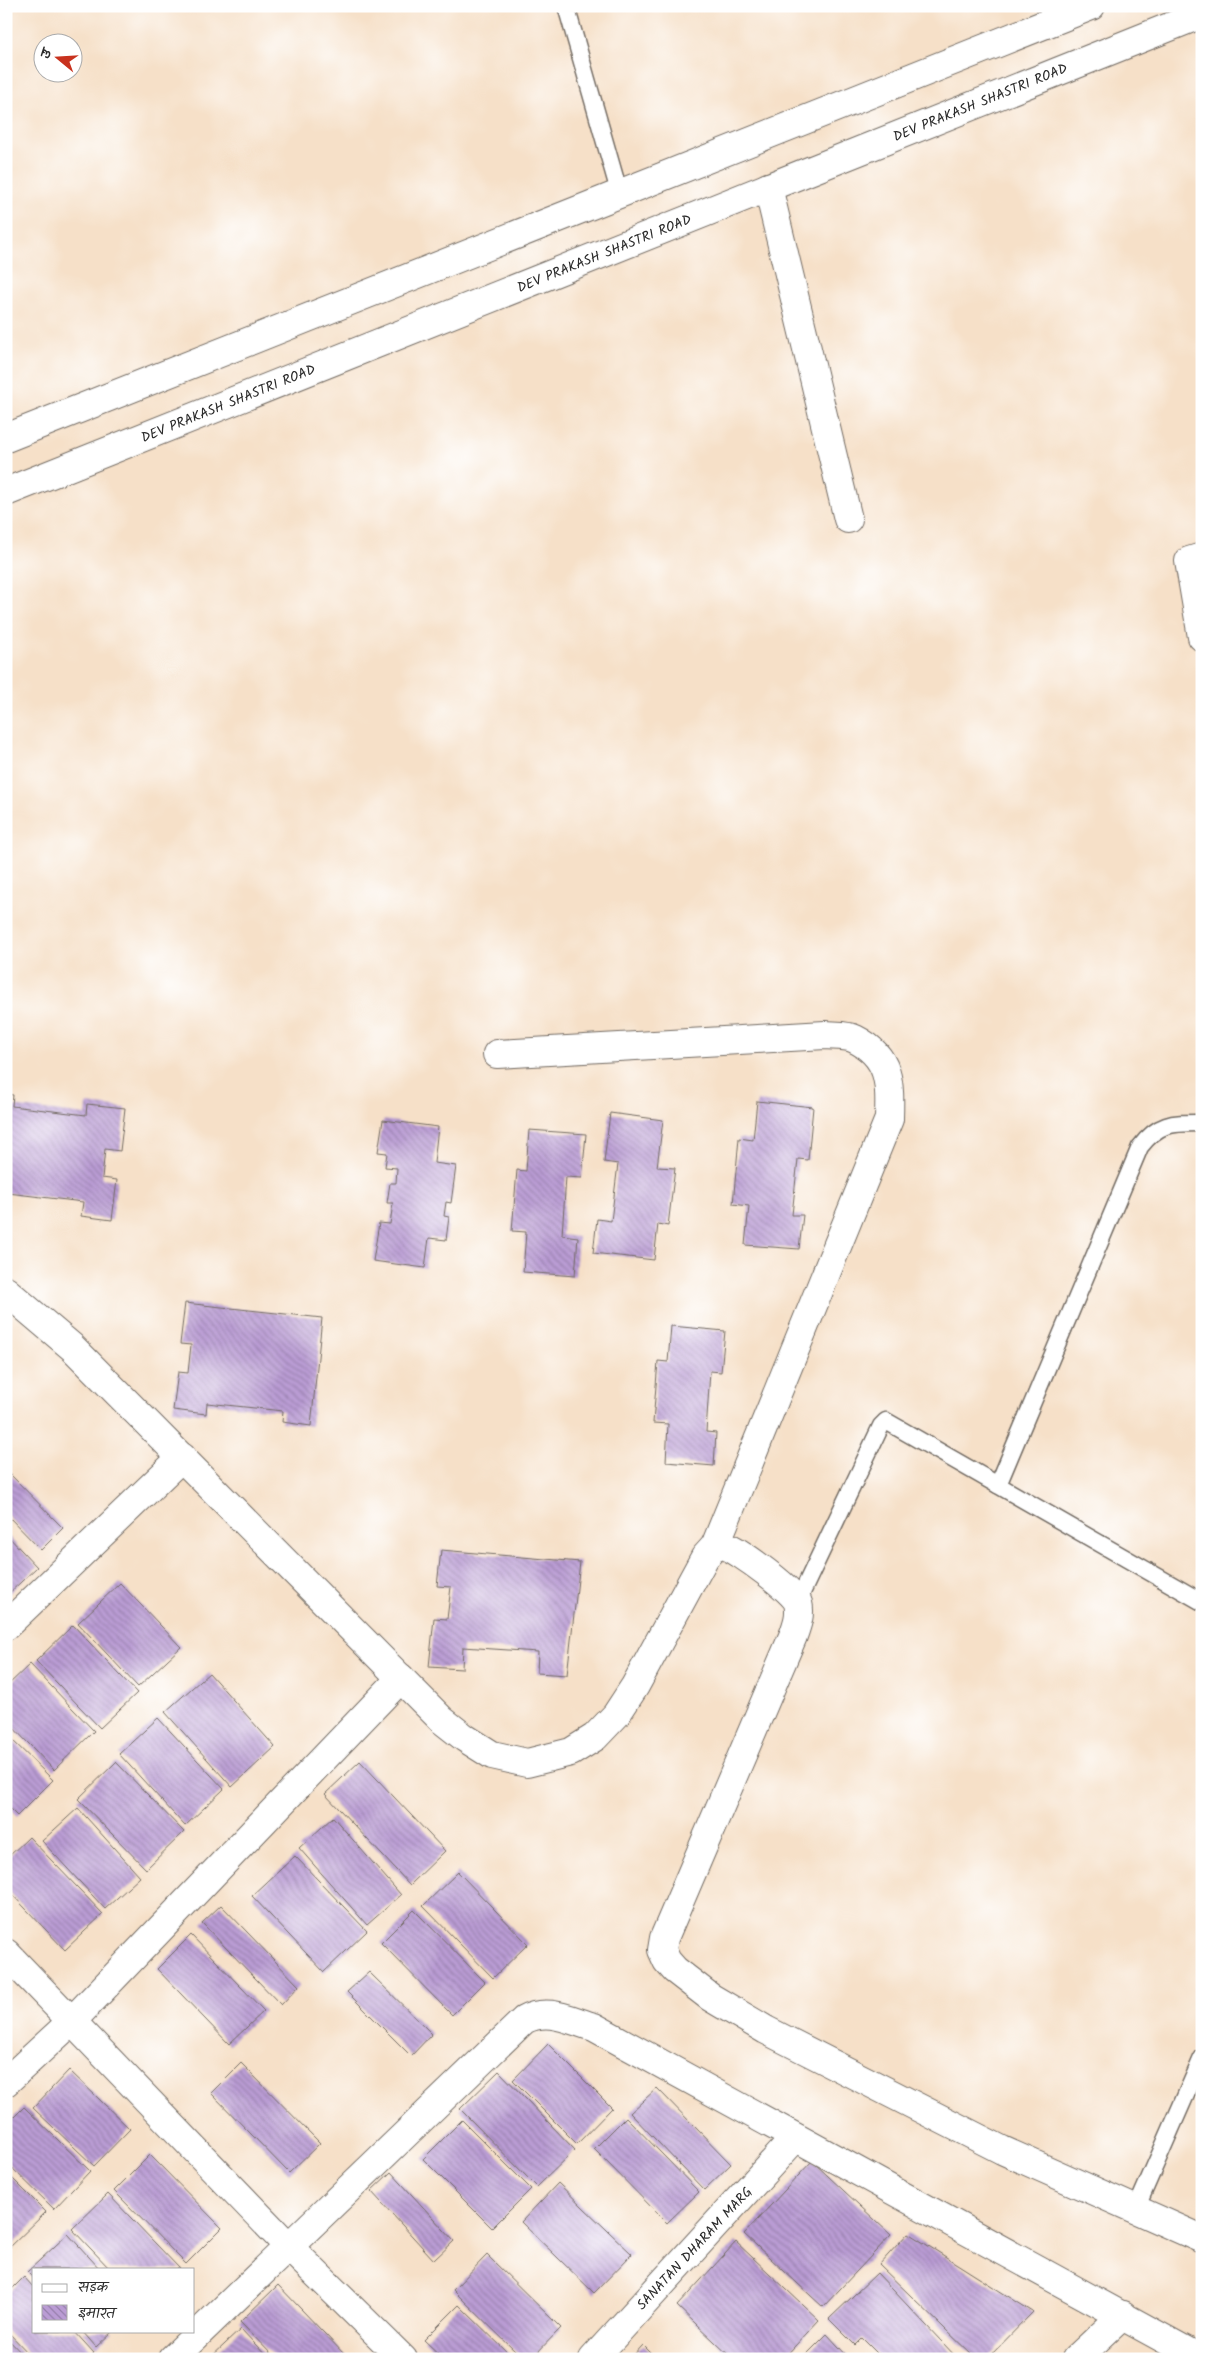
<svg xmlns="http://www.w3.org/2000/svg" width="1208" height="2365" font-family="Kalam,'Playpen Sans Deva',sans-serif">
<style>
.building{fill:url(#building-back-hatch)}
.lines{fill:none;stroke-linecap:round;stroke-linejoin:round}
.lane-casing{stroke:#726a62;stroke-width:19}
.street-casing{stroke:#726a62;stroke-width:30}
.secondary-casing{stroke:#726a62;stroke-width:30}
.lane{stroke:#fff;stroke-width:16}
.street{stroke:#fff;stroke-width:28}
.secondary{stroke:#fff;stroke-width:28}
.labels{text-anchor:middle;stroke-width:4.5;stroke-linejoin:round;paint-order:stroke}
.street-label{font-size:14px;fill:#2b2b2b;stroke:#fff}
</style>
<defs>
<pattern id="building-back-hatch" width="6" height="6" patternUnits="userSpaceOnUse" patternTransform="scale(1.25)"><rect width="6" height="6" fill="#ba9cd4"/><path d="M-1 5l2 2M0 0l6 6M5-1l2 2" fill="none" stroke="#977fac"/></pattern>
</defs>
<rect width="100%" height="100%" fill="#fff"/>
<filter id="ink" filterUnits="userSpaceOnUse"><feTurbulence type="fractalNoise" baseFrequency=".02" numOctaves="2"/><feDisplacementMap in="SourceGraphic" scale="10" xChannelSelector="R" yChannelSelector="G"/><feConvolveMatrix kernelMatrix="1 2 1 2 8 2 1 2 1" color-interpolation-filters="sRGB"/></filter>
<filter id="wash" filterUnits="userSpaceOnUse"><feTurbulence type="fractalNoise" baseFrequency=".0096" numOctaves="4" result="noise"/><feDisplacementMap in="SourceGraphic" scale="20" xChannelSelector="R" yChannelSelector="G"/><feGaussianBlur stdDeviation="1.12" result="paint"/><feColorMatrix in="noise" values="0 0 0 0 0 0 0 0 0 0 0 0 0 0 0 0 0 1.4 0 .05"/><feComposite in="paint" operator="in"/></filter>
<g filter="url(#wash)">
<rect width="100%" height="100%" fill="#f6e0c8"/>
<g id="blocks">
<g class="building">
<path d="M6,1094L13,1095L12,1106L86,1115L87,1104L125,1108L120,1151L105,1149L102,1178L117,1180L112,1220L81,1216L83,1202L8,1193L6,1201Z"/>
<path d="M757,1101L813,1107L808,1160L798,1159L792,1215H803L799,1249L745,1245L749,1206L733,1204L739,1138L753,1140Z"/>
<path d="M610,1113L663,1120L657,1167L675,1168L668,1226L658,1224L654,1260L593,1253L597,1219L611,1221L618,1164L604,1162Z"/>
<path d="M383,1120L438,1127L434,1163L456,1166L451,1203L446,1202L444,1216L449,1217L446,1240L429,1238L425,1268L373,1261L379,1223L390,1224L393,1203H387L390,1183H396L397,1168L385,1167L387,1153L378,1152Z"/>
<path d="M529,1130L586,1134L582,1178L566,1177L562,1235L578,1237L575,1276L523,1272L526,1232L512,1231L517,1170L526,1171Z"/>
<path d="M185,1303L322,1318L311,1426L282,1422L283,1411L207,1403L206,1414L173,1410L178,1372L188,1373L191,1345L180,1344Z"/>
<path d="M671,1326L725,1331L721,1372L710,1371L706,1432L716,1433L714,1466L666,1462L668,1424L653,1423L658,1361L668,1362Z"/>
<path d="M6,1470L63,1528L41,1550L6,1514Z"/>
<path d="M6,1534L37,1567L6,1596Z"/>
<path d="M441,1550L580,1562L567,1675L537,1673L538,1652L463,1647L462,1669L429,1667L434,1618L447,1619L451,1587L437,1586Z"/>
<path d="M120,1583L181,1647L138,1687L78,1623Z"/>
<path d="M73,1625L137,1693L100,1728L36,1661Z"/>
<path d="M30,1664L94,1731L54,1770L6,1720V1687Z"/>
<path d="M209,1673L275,1747L232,1787L165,1712Z"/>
<path d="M158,1718L224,1789L185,1826L119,1754Z"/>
<path d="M6,1734L53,1780L17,1816L6,1805Z"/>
<path d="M360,1761L445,1851L410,1885L325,1794Z"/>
<path d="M116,1762L184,1832L146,1869L78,1799Z"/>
<path d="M78,1808L140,1877L105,1909L42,1841Z"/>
<path d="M333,1817L401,1895L367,1925L299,1848Z"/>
<path d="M29,1837L103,1914L65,1950L6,1888V1859Z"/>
<path d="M295,1856L367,1931L324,1972L252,1896Z"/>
<path d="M458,1872L528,1944L493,1978L423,1906Z"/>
<path d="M221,1905L299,1986L281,2005L202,1923Z"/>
<path d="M414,1910L485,1982L452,2015L381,1943Z"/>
<path d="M191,1935L264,2011L229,2044L157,1969Z"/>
<path d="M369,1972L432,2034L411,2056L347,1992Z"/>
<path d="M548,2044L612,2108L577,2144L513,2080Z"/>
<path d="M241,2063L320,2143L289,2173L211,2093Z"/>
<path d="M69,2070L130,2129L94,2166L33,2108Z"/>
<path d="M499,2071L575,2150L537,2187L460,2109Z"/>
<path d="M657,2088L731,2164L704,2190L630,2113Z"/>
<path d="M24,2107L90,2171L54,2209L6,2162V2125Z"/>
<path d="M626,2117L699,2192L667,2223L594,2149Z"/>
<path d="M462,2120L531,2189L492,2228L423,2159Z"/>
<path d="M150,2155L222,2228L186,2264L114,2191Z"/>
<path d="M812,2161L891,2235L823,2307L744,2234Z"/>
<path d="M6,2172L46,2212L6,2251Z"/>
<path d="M391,2172L454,2241L434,2260L371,2191Z"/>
<path d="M558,2183L632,2254L594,2293L521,2222Z"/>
<path d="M108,2194L180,2269H110L72,2229Z"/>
<path d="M908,2233L1033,2312L987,2359H976L879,2265Z"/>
<path d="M68,2234L100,2269H34V2279L27,2272Z"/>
<path d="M736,2242L819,2320L783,2359H733L677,2306Z"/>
<path d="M487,2255L561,2328L531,2359H523L453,2290Z"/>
<path d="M877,2273L958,2359H883L862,2338L855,2345L829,2319Z"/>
<path d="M24,2277L34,2288V2331H74L94,2353L88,2359H34L6,2330V2295Z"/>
<path d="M278,2285L346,2356L344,2359H276L240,2322Z"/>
<path d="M459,2305L514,2359H444L424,2340Z"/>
<path d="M241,2329L269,2359H209Z"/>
<path d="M82,2331H113L96,2347Z"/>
<path d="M827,2334L850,2359H802Z"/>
<path d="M6,2337L27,2359H6Z"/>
<path d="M643,2345L657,2359H630Z"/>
</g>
</g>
</g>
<g filter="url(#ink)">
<use href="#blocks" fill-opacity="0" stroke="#726a62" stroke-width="1"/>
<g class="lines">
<defs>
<g id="lane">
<path d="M566,6L620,195"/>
<path d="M998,1485L1140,1147C1159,1122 1172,1123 1202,1123"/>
<path d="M798,1601L881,1426L886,1421L1202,1602"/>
<path d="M1136,2209L1202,2058"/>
</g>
<g id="street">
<path d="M768,187L848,519"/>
<path d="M1202,557L1189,561L1202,637"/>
<path d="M497,1054L825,1035C834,1036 847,1035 855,1039C891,1057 890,1084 889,1119L715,1546"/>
<path d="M6,1291L72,1347L442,1720L465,1738L492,1755L527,1763L571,1752L595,1737L616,1715L635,1686L705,1557L715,1546C718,1546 723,1545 726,1546C738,1550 796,1592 798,1603C801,1614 797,1625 793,1636L664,1938L662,1950L667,1961L675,1970L710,1997L766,2030L1002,2150L1202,2239"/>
<path d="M6,1626L182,1457"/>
<path d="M6,1953L289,2247L403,2359"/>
<path d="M6,2082L71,2022L401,1678"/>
<path d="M172,2359L524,2020C548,2007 569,2020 594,2027L1201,2359"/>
<path d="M593,2359L795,2138"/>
<path d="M1076,2359L1123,2315"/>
</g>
<g id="secondary">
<path d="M6,438L1091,6"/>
<path d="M6,492L1202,14"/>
</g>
</defs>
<use href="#lane" class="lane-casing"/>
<use href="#street" class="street-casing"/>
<use href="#secondary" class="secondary-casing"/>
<use href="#lane" class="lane"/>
<use href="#street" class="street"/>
<use href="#secondary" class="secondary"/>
</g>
</g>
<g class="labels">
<g class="street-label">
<text transform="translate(980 102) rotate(-22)" y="5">DEV PRAKASH SHASTRI ROAD</text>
<text transform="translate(604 253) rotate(-22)" y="5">DEV PRAKASH SHASTRI ROAD</text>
<text transform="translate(228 403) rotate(-22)" y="5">DEV PRAKASH SHASTRI ROAD</text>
<text transform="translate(694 2248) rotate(-47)" y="5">SANATAN DHARAM MARG</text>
</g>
</g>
<rect width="1208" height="2365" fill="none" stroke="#fff" stroke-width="25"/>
<rect x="32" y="2268" width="162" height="65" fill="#ffffff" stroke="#aaaaaa"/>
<rect x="42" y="2284" width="25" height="8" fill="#ffffff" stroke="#aaaaaa"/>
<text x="78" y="2292" font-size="15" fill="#2b2b2b">सड़क</text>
<rect x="42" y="2305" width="25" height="15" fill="url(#building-back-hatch)" stroke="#aaaaaa"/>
<text x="78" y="2318" font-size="15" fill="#2b2b2b">इमारत</text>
<g transform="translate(58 58) rotate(288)"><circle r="24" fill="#ffffff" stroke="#aaaaaa"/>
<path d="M0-4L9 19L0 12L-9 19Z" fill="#c8321e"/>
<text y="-8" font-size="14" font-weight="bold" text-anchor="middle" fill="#2b2b2b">उ</text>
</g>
</svg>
